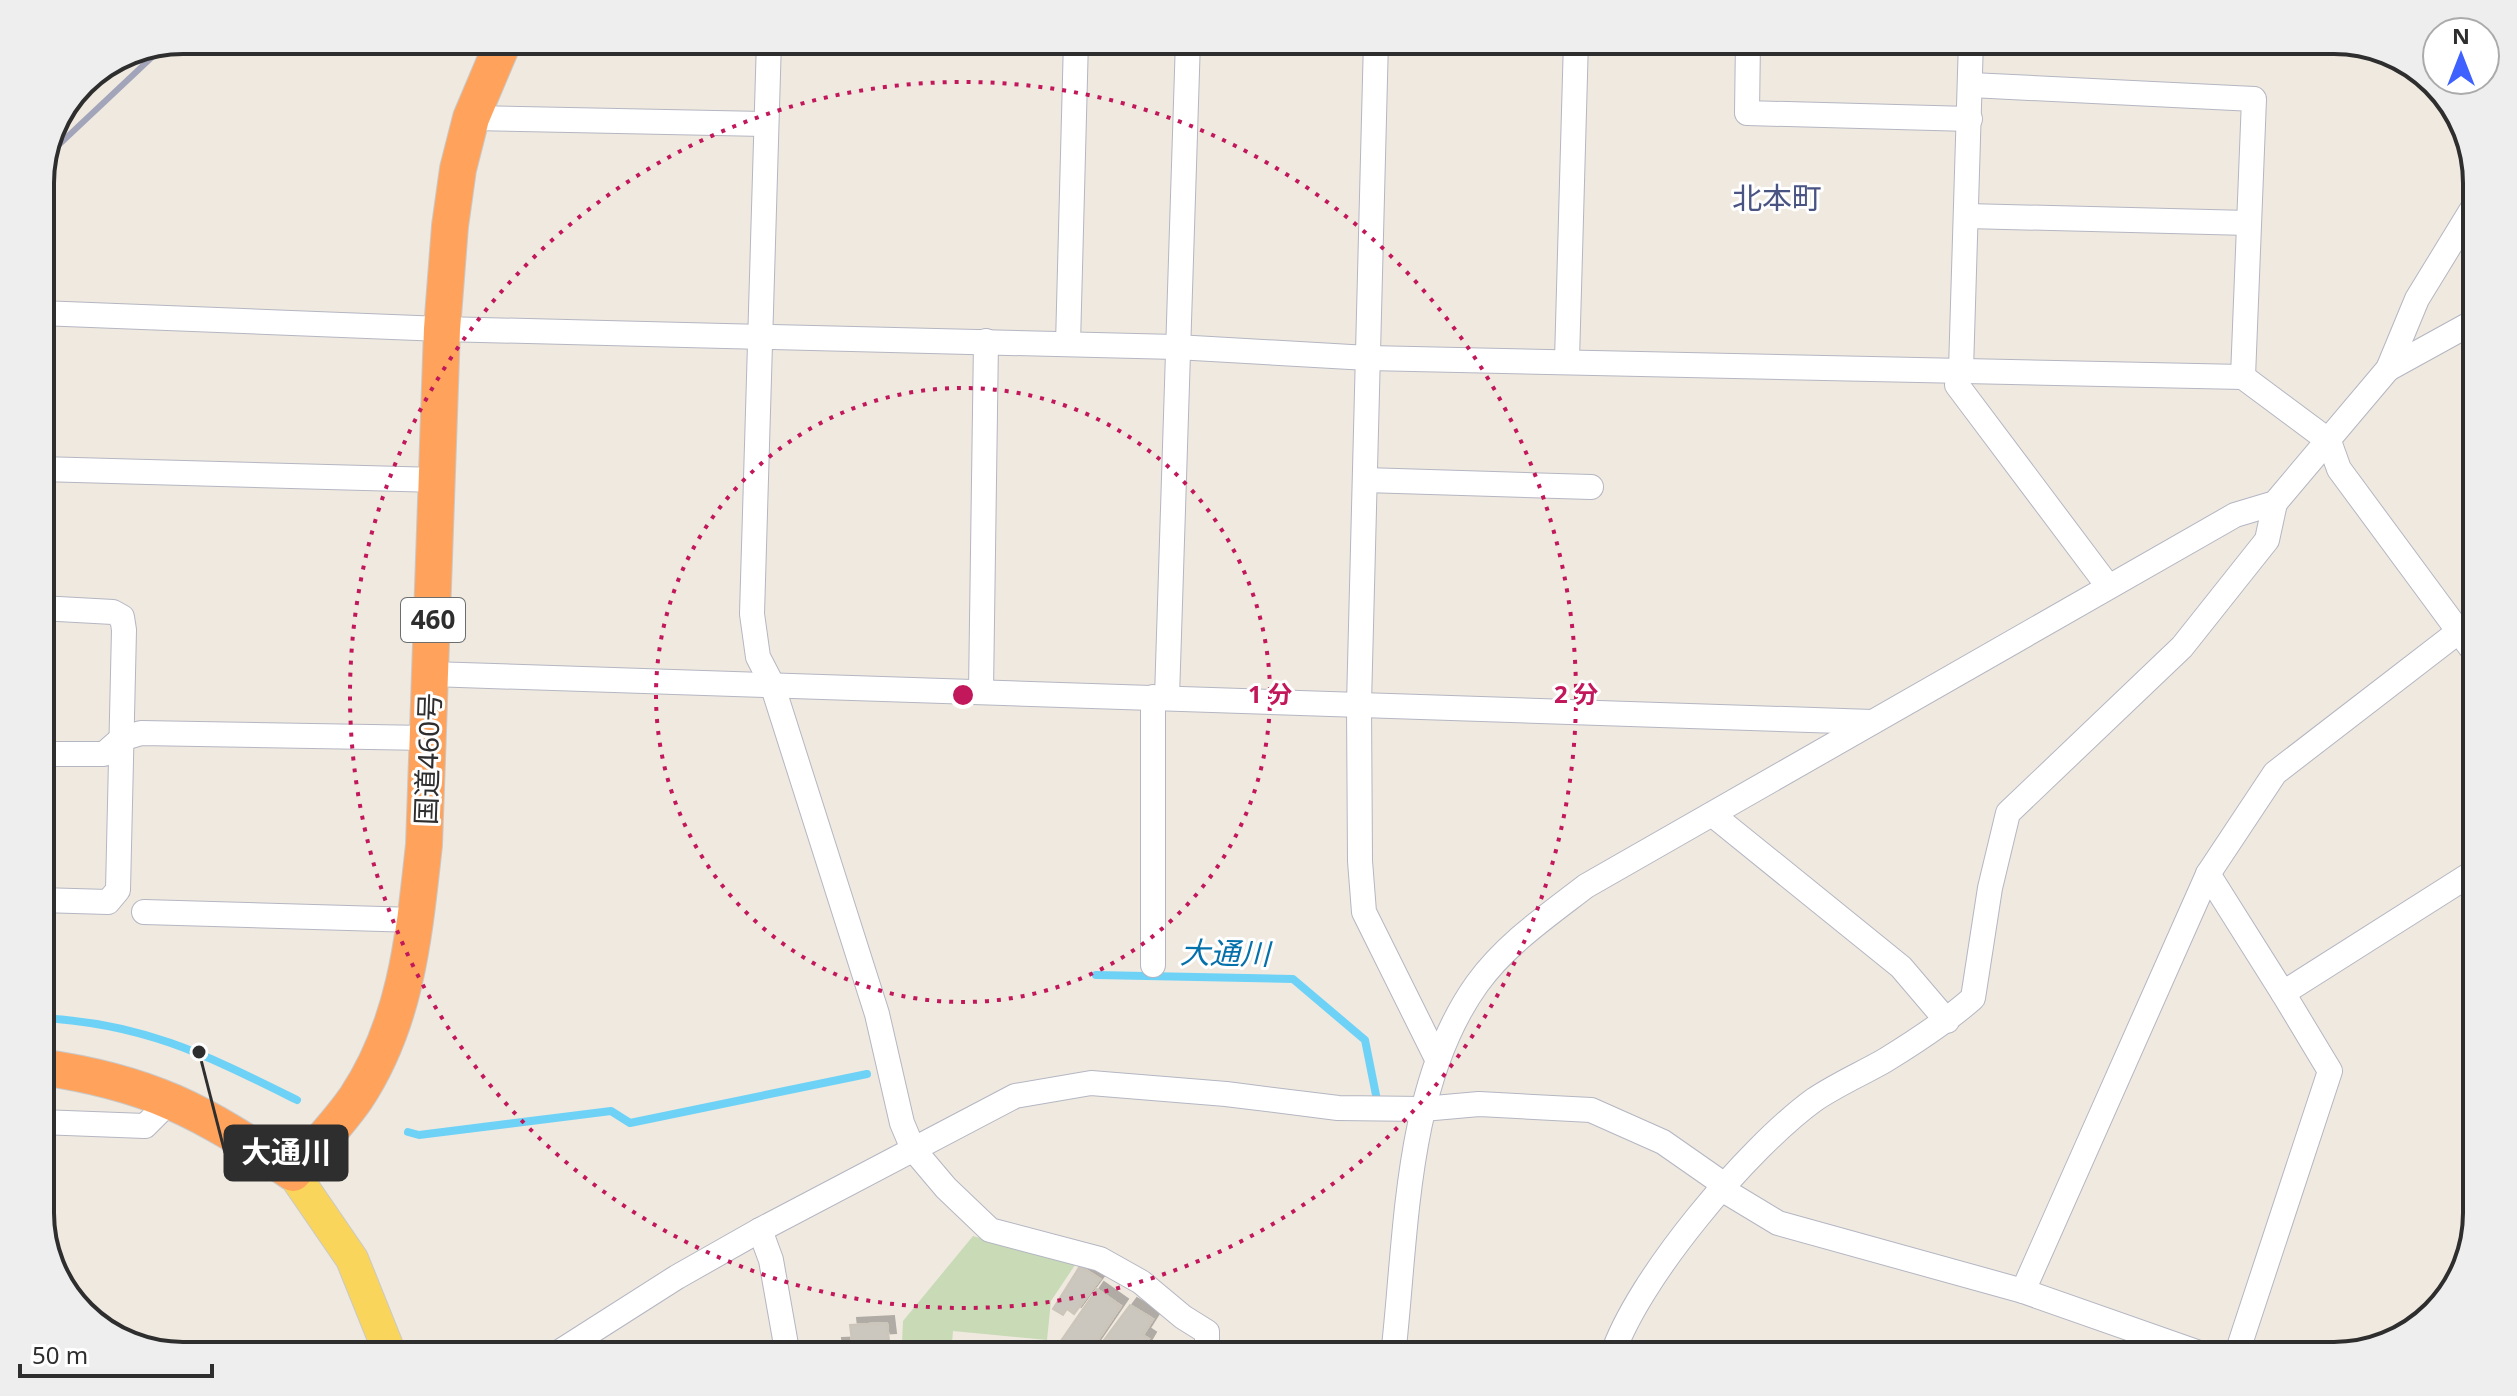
<svg xmlns="http://www.w3.org/2000/svg" width="2517" height="1396" font-family="'Noto Sans','Noto Sans JP',sans-serif">
<style>
.cemetery{fill:#c8dbb6}
.lines{fill:none;stroke-linecap:round;stroke-linejoin:round}
.stream{stroke:#6ed2f7;stroke-width:8}
.building{fill:#cbc7be;stroke:#ccc5b9;stroke-width:2;filter:url(#shadow)}
.minor-casing{stroke:#b4b6c2;stroke-width:26}
.major-casing{stroke:#c9c9c9;stroke-width:34}
.highway-casing{stroke:#c9c9c9;stroke-width:38}
.minor{stroke:#fff;stroke-width:24}
.major{stroke:#fad55b;stroke-width:32}
.highway{stroke:#ffa35c;stroke-width:36}
.rail{stroke:#a2a5b9;stroke-width:6}
.ring{fill:none;stroke:#c2185b;stroke-width:4;stroke-dasharray:4 8}
.labels{text-anchor:middle;stroke-width:6;stroke-linejoin:round;paint-order:stroke}
.shield{fill:#fff;stroke:#6d6d6d;stroke-width:2}
.shield-label{font-size:26px;font-weight:bold;fill:#2e2e2e}
.street-label{font-size:28px;fill:#2e2e2e;stroke:#fff}
.neighbourhood-label{font-size:30px;fill:#4a5483;stroke:#fff}
.water-label{font-size:30px;font-style:italic;fill:#0571ab;stroke:#fff}
.rim{fill:none;stroke:#2e2e2e;stroke-width:4}
.centre{fill:#c2185b;stroke:#fff;stroke-width:4}
.ring-label{font-size:24px;text-anchor:middle;font-weight:bold;fill:#c2185b;stroke:#fff;stroke-width:6;stroke-linejoin:round;paint-order:stroke}
.leader{fill:none;stroke:#2e2e2e;stroke-width:3}
.callout-dot{fill:#2e2e2e;stroke:#fff;stroke-width:3}
.callout{fill:#2e2e2e;stroke:#2e2e2e;stroke-width:3}
.callout-label{font-size:30px;text-anchor:middle;font-weight:bold;fill:#fff}
</style>
<defs>
<filter id="shadow"><feDropShadow dx="7" dy="-7" stdDeviation="0" flood-color="#0004"/></filter>
</defs>
<rect width="100%" height="100%" fill="#f0e9e0"/>
<path class="cemetery" d="M973,1236L1075,1265L1051,1301L1047,1340L953,1331L951,1356H866V1346L902,1343L903,1321Z"/>
<g class="lines">
<g class="stream">
<path d="M1096,975L1293,979L1365,1040L1377,1100"/>
<path d="M40,1018C144,1023 206,1055 297,1100"/>
<path d="M408,1132L419,1135L611,1111L630,1123L867,1074"/>
</g>
</g>
<g class="building">
<path d="M1080,1266L1100,1279L1074,1314L1067,1309L1063,1315L1053,1309Z"/>
<path d="M1097,1289L1121,1306L1087,1356H1068L1056,1348Z"/>
<path d="M1130,1305L1153,1319L1143,1335L1149,1339L1139,1356H1104L1111,1345L1104,1340Z"/>
<path d="M887,1323L889,1340L852,1342L850,1325Z"/>
<path d="M860,1344V1356H836L835,1345Z"/>
<path d="M773,1349L774,1356H750L749,1352Z"/>
<path d="M791,1351L833,1352V1356H792Z"/>
</g>
<g class="lines">
<defs>
<g id="minor">
<path d="M769,40L752,614L758,657L772,684L877,1014L902,1123L913,1149L946,1188L990,1230L1100,1259L1141,1282L1183,1317L1207,1332V1356"/>
<path d="M1376,40L1359,704L1360,861L1364,912L1437,1059"/>
<path d="M1748,40L1747,113L1970,119"/>
<path d="M1971,40L1961,370L1957,385L2108,586"/>
<path d="M1971,85L2254,99L2243,377"/>
<path d="M471,118L765,124"/>
<path d="M1967,216L2249,223"/>
<path d="M40,313L442,329L1176,347L1368,358L2243,377L2329,441L2339,469L2477,656"/>
<path d="M1068,344L1076,40"/>
<path d="M1567,360L1576,40"/>
<path d="M2388,369L2477,320"/>
<path d="M40,469L438,480"/>
<path d="M1365,480L1591,487"/>
<path d="M40,608L113,612L122,617L124,630L118,890L108,902L40,900"/>
<path d="M431,674L1872,722"/>
<path d="M981,691L986,341"/>
<path d="M1153,697V965"/>
<path d="M1167,697L1188,40"/>
<path d="M40,754H104L121,739L141,733L428,738"/>
<path d="M1713,815L1901,967L1947,1021"/>
<path d="M2208,874L2283,993"/>
<path d="M144,912L416,920"/>
<path d="M40,1122L145,1126L172,1099"/>
<path d="M760,1230L771,1260L788,1356"/>
<path d="M2023,1291L2208,874L2275,773L2458,632"/>
<path d="M553,1356L677,1277L760,1230L1015,1096L1091,1083L1226,1094L1338,1108L1423,1109L1479,1104L1591,1110L1663,1142L1716,1179L1720,1188L1778,1223L2023,1291L2208,1356"/>
<path d="M1393,1356C1407,1235 1404,1086 1477,984C1506,944 1547,916 1586,886L2235,515L2275,503L2388,369L2417,299L2477,201"/>
<path d="M1612,1356C1637,1279 1748,1148 1814,1100C1836,1085 1861,1074 1884,1061C1915,1042 1946,1022 1973,998L1990,888L2008,813L2182,647L2267,540L2275,503"/>
<path d="M2236,1356L2330,1071L2283,993L2477,870"/>
</g>
<path id="major" d="M293,1173L352,1259L391,1356"/>
<path id="highway" d="M40,1067C149,1082 204,1112 293,1173C314,1149 338,1124 356,1098C407,1021 414,934 424,845L442,329L450,226L458,169L471,118L504,40"/>
</defs>
<use href="#minor" class="minor-casing"/>
<use href="#major" class="major-casing"/>
<use href="#highway" class="highway-casing"/>
<use href="#minor" class="minor"/>
<use href="#major" class="major"/>
<use href="#highway" class="highway"/>
<path class="rail" d="M49,154L167,43"/>
</g>
<g class="ring">
<circle cx="963" cy="695" r="307"/>
<circle cx="963" cy="695" r="613"/>
</g>
<g class="labels">
<rect class="shield" x="401" y="598" width="64" height="44" rx="6"/>
<g class="shield-label">
<text x="433" y="629">460</text>
</g>
<g class="street-label">
<text transform="translate(428 759) rotate(-88)" y="10">国道460号</text>
</g>
<g class="neighbourhood-label">
<text x="1777" y="209">北本町</text>
</g>
<g class="water-label">
<text transform="translate(1225 954) rotate(1)" y="10">大通川</text>
</g>
</g>
<path d="M0 0H2517V1396H0ZM183 54H2334A129 129 0 0 1 2463 183V1213A129 129 0 0 1 2334 1342H183A129 129 0 0 1 54 1213V183A129 129 0 0 1 183 54Z" fill="#eee" fill-rule="evenodd"/>
<path class="rim" d="M183 54H2334A129 129 0 0 1 2463 183V1213A129 129 0 0 1 2334 1342H183A129 129 0 0 1 54 1213V183A129 129 0 0 1 183 54Z"/>
<circle cx="963" cy="695" r="12" class="centre"/>
<g class="ring-label">
<text x="1270" y="703">1 分</text>
<text x="1576" y="703">2 分</text>
</g>
<path class="leader" d="M199 1052L225 1153"/>
<circle class="callout-dot" cx="199" cy="1052" r="8"/>
<rect class="callout" x="225" y="1126" width="122" height="54" rx="8"/>
<g class="callout-label">
<text x="286" y="1163">大通川</text>
</g>
<g transform="translate(2461 56)"><circle r="38" fill="#ffffff" stroke="#ababab" stroke-width="2"/>
<path d="M0-6L14 30L0 20L-14 30Z" fill="#3e61ff"/>
<text y="-12" font-size="22" font-weight="bold" text-anchor="middle" fill="#2e2e2e">N</text>
</g>
<path d="M20 1364v12h192v-12" fill="none" stroke="#2e2e2e" stroke-width="4"/>
<text x="32" y="1364" font-size="24" fill="#2e2e2e" stroke="#ffffff" stroke-width="6" paint-order="stroke">50 m</text>
</svg>
